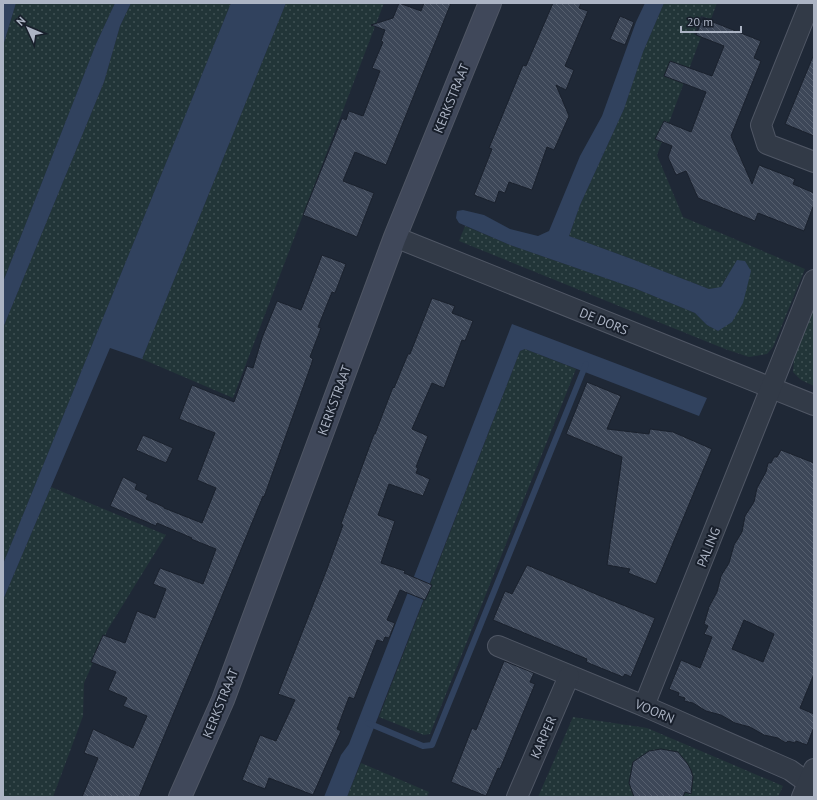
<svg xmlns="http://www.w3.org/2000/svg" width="817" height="800" font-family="'PT Sans',sans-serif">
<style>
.grass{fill:url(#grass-dots)}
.water{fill:#31425e}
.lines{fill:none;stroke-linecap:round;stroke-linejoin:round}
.stream{stroke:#31425e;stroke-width:6}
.building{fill:url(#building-back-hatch);stroke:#1a212d;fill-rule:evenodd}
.street-casing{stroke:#505765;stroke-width:22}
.secondary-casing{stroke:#505765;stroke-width:24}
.street{stroke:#323a47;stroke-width:20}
.secondary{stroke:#40485a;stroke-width:22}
.labels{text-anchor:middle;stroke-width:4;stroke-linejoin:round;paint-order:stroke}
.street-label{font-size:13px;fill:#acb4c4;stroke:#181f2b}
</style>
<defs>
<pattern id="grass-dots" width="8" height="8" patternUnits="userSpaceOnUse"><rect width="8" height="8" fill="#223538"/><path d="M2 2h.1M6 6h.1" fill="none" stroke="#3f5053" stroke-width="1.8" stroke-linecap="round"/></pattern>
<pattern id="building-back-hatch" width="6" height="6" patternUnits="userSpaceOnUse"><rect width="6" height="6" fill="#3d4758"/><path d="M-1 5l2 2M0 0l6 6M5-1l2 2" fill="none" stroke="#565f6e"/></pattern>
</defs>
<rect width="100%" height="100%" fill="#1f2836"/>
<g class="grass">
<path d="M16,3H115L96,44L3,282V46Z"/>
<path d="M131,3H231L3,564V328L104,82L120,26Z"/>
<path d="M286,3H384L233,398L142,359Z"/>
<path d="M664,3H717L711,19L701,16L694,34L701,37L657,155L683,217L805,269L773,347L767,354L749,357L725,349L459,241L465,226L510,245L634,288L695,313L707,325L718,331L727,275L721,288L709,289L629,258L569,236L580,205L624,109L643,52Z"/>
<path d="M814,304V386L801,380L793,372L795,348Z"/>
<path d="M525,349L576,369L430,734L424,735L379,717L520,351Z"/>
<path d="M51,487L166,535L108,629L84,683L83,716L53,797H3V600Z"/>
<path d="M573,717L647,728L783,786L778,797H538Z"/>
<path d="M361,763L429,792L427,797H347Z"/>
</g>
<g class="water">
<path d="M3,3H16L3,46Z"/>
<path d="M115,3H131L120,26L104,82L3,328V282L96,44Z"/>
<path d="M231,3H286L142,359L110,348L3,600V564Z"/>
<path d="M645,3H664L643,52L624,109L580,205L569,236L629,258L709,289L721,287L737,260L745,261L751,271L743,303L732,322L718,331L707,325L695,313L634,288L510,245L459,223L456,218L457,211L463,210L484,215L510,229L538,236L549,231L580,156L602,116L636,22Z"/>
<path d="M512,324L707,398L699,416L525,349L520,351L347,797H324L341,755L349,744Z"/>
</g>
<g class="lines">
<path class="stream" d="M368,723L423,746L432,745L586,364"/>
</g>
<g class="building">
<path d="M399,3L421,11L424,3H451L386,165L355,152L343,181L374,193L357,237L303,215L342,118L346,120L349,111L363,116L380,71L372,68L383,42L381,41L385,30L371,25L393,18Z"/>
<path d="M553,3H581L579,8L588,11L565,66L574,70L566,90L556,85L569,116L554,150L547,147L532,190L509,182L505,193L499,191L495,203L474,195L492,149L489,148L523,65L526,66Z"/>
<path d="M620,16L634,22L625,45L610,39Z"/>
<path d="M703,18L761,41L754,58L761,61L731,136L752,184L759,165L795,179L793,184L814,193V204L804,231L758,213L755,221L698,198L686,171L676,175L668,157L672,146L655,139L664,121L691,132L706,92L664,76L670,61L712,76L724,46L696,35Z"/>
<path d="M814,54V136L785,124Z"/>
<path d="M322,255L346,264L335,293L332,292L318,327L321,328L310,357L313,359L310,368L264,497L263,496L215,613L139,797H82L98,758L84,753L93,729L133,748L147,716L123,706L127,698L108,690L116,672L91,662L103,635L125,643L137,611L155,618L166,589L153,584L160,568L203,584L216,549L191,539L192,538L157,523L156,526L110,506L123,477L137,484L135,489L148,495L146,499L164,507V508L202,523L216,488L197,480L215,433L179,419L192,385L234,402L247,366L253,368L262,338L277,301L301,310Z"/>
<path d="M432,298L455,306L452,313L473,321L465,341L462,340L444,388L432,383L412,429L428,436L416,467L418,468L416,473L430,479L423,496L389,484L378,515L395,521L381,563L405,571L404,573L432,585L425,600L400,590L387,620L395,623L389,638L385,637L383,642L377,640L354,699L349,697L337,729L341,731L313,795L269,778L265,789L242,780L260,735L276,741L295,700L278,694L327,569L343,525L341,524L374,434H375L393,387L394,388L408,354H410Z"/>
<path d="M587,382L621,396L607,429L649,434L650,429L673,432L712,449L656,584L628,573L630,569L607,565L622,457L566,434Z"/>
<path d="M143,435L173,448L166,463L136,450Z"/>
<path d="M781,450L814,463V674L800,708L814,714V727L807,745L796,741L795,743L788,741L786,743L778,738L764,735L750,727L735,723L721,715L706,711L693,703L684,701L685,698L678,696L679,693L669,689L681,660L700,668L712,637L704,634L708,626L704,624L709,607L717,592L721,576L729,563L734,545L742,532L745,516L754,502L757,488L766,472L768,463H771L774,457H777ZM744,620L774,634L763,662L732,649Z"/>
<path d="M527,565L603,597L655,618L631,677L625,674L623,677L586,662L587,659L493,620L505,591L512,594Z"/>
<path d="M504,661L534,673L530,682L535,684L500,769L498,768L486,796L451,782L472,728L476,730Z"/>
<path d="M661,749L678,752L687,763L691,770L693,777L691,794L685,792L683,797H634L629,783L633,762L649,751Z"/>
</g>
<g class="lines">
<defs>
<g id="street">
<path d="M810,3L761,125L767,144L814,162"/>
<path d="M395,237L814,405"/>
<path d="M498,646L644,706L790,770L808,783"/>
<path d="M644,706L814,280"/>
<path d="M517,797L569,676"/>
<path d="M802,797L814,769"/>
</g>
<path id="secondary" d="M180,797L223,700L395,237L490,3"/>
</defs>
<use href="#street" class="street-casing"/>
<use href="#secondary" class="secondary-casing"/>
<use href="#street" class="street"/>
<use href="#secondary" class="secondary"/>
</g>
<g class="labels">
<g class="street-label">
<text transform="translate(451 98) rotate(-68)" y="5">KERKSTRAAT</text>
<text transform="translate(604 321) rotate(22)" y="5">DE DORS</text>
<text transform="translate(334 400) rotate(-70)" y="5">KERKSTRAAT</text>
<text transform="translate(708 547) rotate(-68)" y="5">PALING</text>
<text transform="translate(220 703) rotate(-68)" y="5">KERKSTRAAT</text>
<text transform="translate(655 711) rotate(23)" y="5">VOORN</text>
<text transform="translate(543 737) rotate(-66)" y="5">KARPER</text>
</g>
</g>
<rect width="817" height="800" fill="none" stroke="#acb4c4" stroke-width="8"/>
<g transform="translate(28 28) rotate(314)" stroke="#181f2b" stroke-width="3" paint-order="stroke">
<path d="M0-3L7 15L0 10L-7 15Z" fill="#acb4c4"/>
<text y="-6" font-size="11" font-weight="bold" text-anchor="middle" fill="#acb4c4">N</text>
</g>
<path d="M681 26v6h60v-6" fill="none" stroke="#acb4c4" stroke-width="2"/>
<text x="687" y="26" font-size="12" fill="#acb4c4" stroke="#181f2b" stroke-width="3" paint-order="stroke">20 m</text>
</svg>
